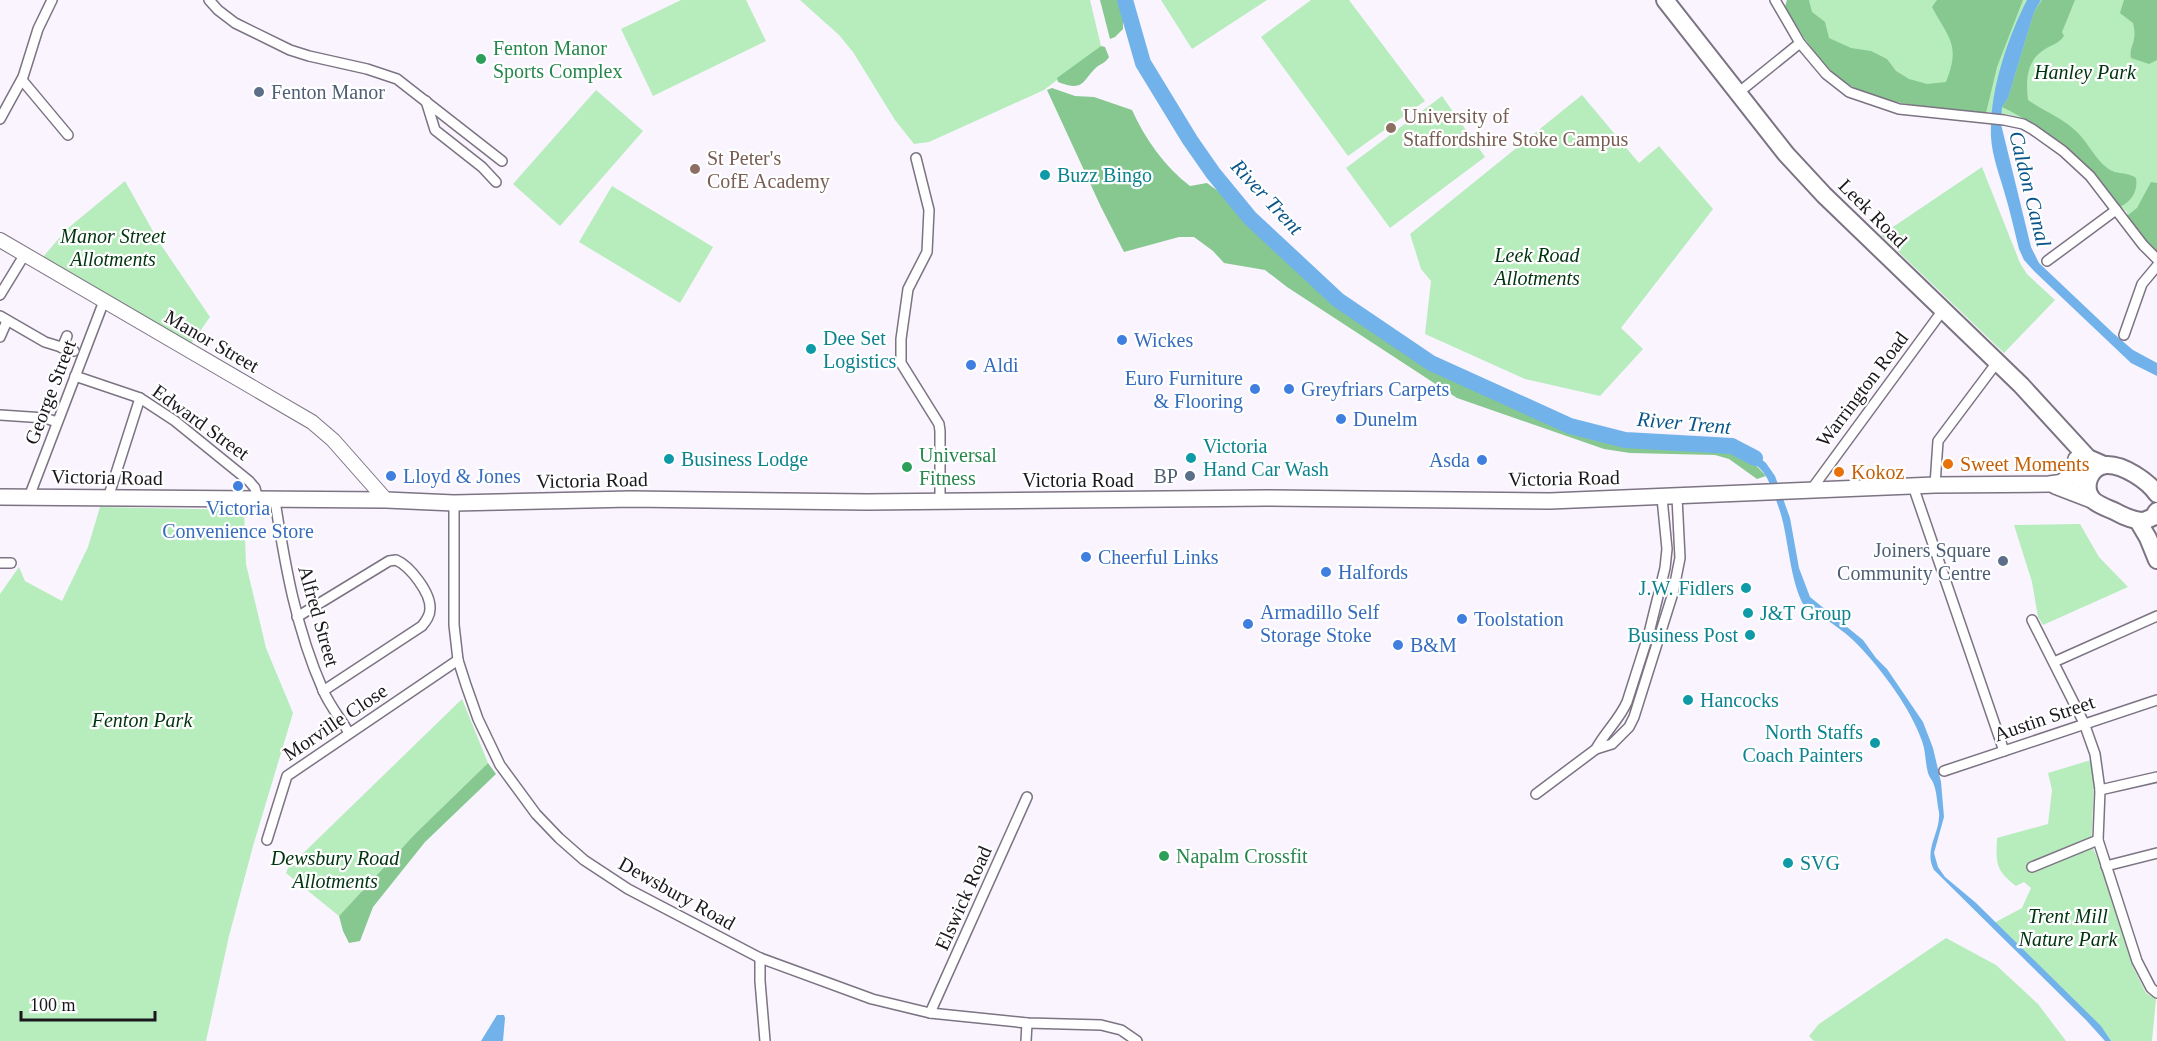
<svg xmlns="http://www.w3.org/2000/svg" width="2157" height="1041" font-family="Georgia,serif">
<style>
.green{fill:#b7ecbd}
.forest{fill:#86c88f}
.water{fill:#71b2eb}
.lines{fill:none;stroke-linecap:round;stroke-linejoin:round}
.river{stroke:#71b2eb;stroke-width:16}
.street-casing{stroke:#7c7383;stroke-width:12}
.secondary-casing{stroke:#7c7383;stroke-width:16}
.primary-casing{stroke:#7c7383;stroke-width:18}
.highway-casing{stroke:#7c7383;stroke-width:20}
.street{stroke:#fff;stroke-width:9}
.secondary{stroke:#fff;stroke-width:14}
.primary{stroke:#fff;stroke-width:15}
.highway{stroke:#fff;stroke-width:16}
.leisure-dot{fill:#2e9e5b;stroke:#fff;stroke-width:2}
.service-dot{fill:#5c6f8a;stroke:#fff;stroke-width:2}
.education-dot{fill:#8d6e63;stroke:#fff;stroke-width:2}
.culture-dot{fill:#0f9aa8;stroke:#fff;stroke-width:2}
.shop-dot{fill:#3f7fe0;stroke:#fff;stroke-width:2}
.food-dot{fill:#e8710a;stroke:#fff;stroke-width:2}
.labels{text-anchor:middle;stroke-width:4.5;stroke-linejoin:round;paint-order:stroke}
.leisure-label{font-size:20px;fill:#27864d;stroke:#fff;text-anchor:start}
.park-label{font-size:20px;font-style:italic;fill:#00340f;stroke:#fff}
.service-label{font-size:20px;fill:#4e5e75;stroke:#fff;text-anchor:end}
.education-label{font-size:20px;fill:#785e54;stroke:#fff;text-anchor:start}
.culture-label{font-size:20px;fill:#0d838f;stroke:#fff;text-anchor:start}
.street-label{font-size:20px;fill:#1a171d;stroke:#fff}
.shop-label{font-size:20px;fill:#366cbe;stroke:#fff;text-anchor:start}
.food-label{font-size:20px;fill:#c56008;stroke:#fff;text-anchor:start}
.water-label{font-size:21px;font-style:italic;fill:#0a568a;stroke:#fff}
</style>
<rect width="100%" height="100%" fill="#faf4ff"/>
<g class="green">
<path d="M681,0H746L766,41L653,96L621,29Z"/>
<path d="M800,0H1090L1101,46L1044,90L929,142L914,144L895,120L853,52L839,35Z"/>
<path d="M1161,0H1267L1192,49Z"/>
<path d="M1311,0H1349L1425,101L1348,156L1261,37Z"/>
<path d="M1787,0H2157V252L2148,244L2127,216V212L2120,207L2108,188L2093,171L2068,149L2027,119L2006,114L1900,102L1864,92L1849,85L1833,72L1804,38L1785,7Z"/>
<path d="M596,90L643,131L560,226L513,184Z"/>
<path d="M1582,95L1639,163L1659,146L1713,209L1621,328L1643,349L1600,396L1525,379L1425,334L1431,281L1421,269L1410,234Z"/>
<path d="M1442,96L1485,157L1390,228L1346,168Z"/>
<path d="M1982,167L2020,263L2027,274L2055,300L2004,353L1881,235Z"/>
<path d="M125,181L159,242L210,317L191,344L43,257L67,229Z"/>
<path d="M612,186L713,247L680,303L579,242Z"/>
<path d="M100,507L244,510L246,564L266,648L293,713L253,846L229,936L206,1041H0V594L19,567L25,581L62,601L88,547Z"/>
<path d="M2080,524L2099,557L2128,587L2043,625L2038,617L2032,582L2014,525Z"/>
<path d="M462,699L488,763L415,834L339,916L286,873L288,868Z"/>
<path d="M2091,760L2094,787L2091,844L2103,870L2133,967L2146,993L2156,999L2152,1041H2108L1992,924L2022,908L2031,888L2024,882L2016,886C1995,870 1996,863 1997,838L2048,824L2052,790L2048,773Z"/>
<path d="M1946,938L1996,965L2038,1004L2066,1041H1814L1809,1036L1819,1024Z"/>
</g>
<g class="forest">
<path d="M1100,0H1120L1123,11V29L1115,37L1110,39Z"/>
<path d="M1787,0H1809L1812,12L1825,22L1829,38L1851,48L1871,51L1887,59L1896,71L1909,79L1927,84L1946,82C1961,45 1949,39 1932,7L1937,0H2023L1997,67L1986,113C1943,108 1878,107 1842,80C1818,62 1800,32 1785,7Z"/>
<path d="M2042,0H2075L2062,32L2064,36C2058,45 2049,45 2041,52C2026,63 2026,83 2028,100C2045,112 2065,119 2079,134C2089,145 2095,158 2106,167C2116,176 2127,171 2136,178C2138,191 2132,201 2120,207C2092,163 2049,130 2002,107L2008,98L2034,12Z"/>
<path d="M2124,0H2157V60L2149,64L2131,58C2129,45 2138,42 2133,23L2120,13Z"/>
<path d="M1101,46L1105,47L1109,57C1106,62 1103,63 1098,66C1082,79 1086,93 1058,82L1057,78Z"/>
<path d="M1052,88L1075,96L1094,97L1132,110C1145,139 1165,167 1190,186L1207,183L1222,194L1269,245L1338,305L1384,339L1432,369L1467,387L1586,434L1627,444L1697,446L1739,453L1750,459L1766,476L1757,479L1729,459L1715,455L1630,453L1604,449L1457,398L1287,287L1265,270L1224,263L1213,251L1194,237H1179L1124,252L1101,207L1047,90Z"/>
<path d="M2151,182L2157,183V252L2148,244L2127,216L2137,208Z"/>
<path d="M488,763L496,774L425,842L373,907L360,941L349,943L343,931L339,916L415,834Z"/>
</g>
<g class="water">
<path d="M2027,0H2041L2034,12L2008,98L2002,107L2001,124L2031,247L2039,263L2113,333L2133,350L2157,363V376L2131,363L2035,272L2024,260L2019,249C2014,230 2010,210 2004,191C1999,174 1992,155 1991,137C1989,93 2007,39 2027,0Z"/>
<path d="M1733,442L1750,450L1766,463L1775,476L1790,518L1799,568L1810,597L1863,640L1876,658L1887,669L1923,722L1933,748L1941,782L1944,817L1934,853L1938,867L1945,877L1975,902L2101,1026L2111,1041H2105L2086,1020L1934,870C1923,849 1941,833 1939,812C1937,804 1937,793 1934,785C1933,781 1929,777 1928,773C1925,762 1926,752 1922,741C1911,709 1882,670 1859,646C1843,629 1822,617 1803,604C1792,583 1789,551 1784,527C1782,515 1773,490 1767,478C1760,464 1742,457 1733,442Z"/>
<path d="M497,1015H504L505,1018L503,1041H481Z"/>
</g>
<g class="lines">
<path class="river" d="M1125,0L1143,63L1190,140L1213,173L1250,218L1338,300L1431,363L1570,426L1625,440L1732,446L1755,458"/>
<defs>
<g id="street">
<path d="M209,0L218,10L235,23L290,50L309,56L367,69L397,79L502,161"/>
<path d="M1775,0L1800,43L1826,74L1849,92L1899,109L2004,120L2023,124L2032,129L2063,151L2090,176L2143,245L2157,259"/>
<path d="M22,80L68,135"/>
<path d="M1738,93L1800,43"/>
<path d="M426,101L435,130L482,167L496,182"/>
<path d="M0,119L23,77L38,29L52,0"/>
<path d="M916,158L929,210L927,252L908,289L901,339V363L939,424L940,431V500"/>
<path d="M2047,261L2116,210"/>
<path d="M0,295L25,254"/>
<path d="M0,316L45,342L74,351"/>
<path d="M2124,335L2142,284L2157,266"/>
<path d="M0,337L7,321"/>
<path d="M62,348L67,336"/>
<path d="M75,376L140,398L175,421L249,481L255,488L258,500"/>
<path d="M0,415L45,418L57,422"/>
<path d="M1935,485L1938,441L1998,361"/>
<path d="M1913,486L2004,751"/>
<path d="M1811,490L1943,310"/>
<path d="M29,497L104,301"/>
<path d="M108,498L140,398"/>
<path d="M275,501C285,565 296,629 323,690C329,705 341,719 349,733"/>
<path d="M454,503V625L458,660L466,685L478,719L500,765L536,814L559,838L584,860L628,889L760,958L872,999L930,1013L1027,1023L1101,1025L1121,1030L1137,1041"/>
<path d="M0,563H11"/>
<path d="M297,617L389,561L396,560C410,566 431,593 430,609C430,616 426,621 422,626L323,691"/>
<path d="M2032,620L2084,723L2095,754L2100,790L2098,840L2137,961L2151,988L2157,993"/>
<path d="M2054,662L2157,616"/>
<path d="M1596,749C1605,732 1619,720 1627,702L1649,633L1665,568L1667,549L1662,498"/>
<path d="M1944,771L2157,700"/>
<path d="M2100,790L2157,777"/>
<path d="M1536,794L1596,749L1612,744L1629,727L1634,717L1673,593L1680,558L1677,497"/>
<path d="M267,840L287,776L458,660"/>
<path d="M2106,866L2157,853"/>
<path d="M2032,867L2098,840"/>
<path d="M760,958V981L765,1041"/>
<path d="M930,1013L1027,797"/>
<path d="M1026,1041L1027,1023"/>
</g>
<path id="secondary" d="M0,240L312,422L333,440L386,500"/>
<g id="primary">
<path d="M2062,482L2072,473L2076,459"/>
<path d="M2055,486L2094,501"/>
<path d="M0,497L386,500L454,503L631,499L867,502L1267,498L1550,501L1935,485L2049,484L2088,479"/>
</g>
<g id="highway">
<path d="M1665,0L1786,154L1824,195L2021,385L2088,458L2104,465"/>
<path d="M2157,494C2148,481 2123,464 2106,465C2089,467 2082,488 2093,500C2098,505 2107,508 2114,511C2123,516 2133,521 2144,521L2153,517L2157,511"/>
<path d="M2138,521L2148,538L2157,560"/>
</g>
</defs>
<use href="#street" class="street-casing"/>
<use href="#secondary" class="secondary-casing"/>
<use href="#primary" class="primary-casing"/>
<use href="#highway" class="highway-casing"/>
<use href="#street" class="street"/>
<use href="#secondary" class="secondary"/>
<use href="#primary" class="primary"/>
<use href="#highway" class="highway"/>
</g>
<g class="leisure-dot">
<circle cx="481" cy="59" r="6"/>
<circle cx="907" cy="467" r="6"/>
<circle cx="1164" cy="856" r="6"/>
</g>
<g class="service-dot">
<circle cx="259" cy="92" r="6"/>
<circle cx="1190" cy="476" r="6"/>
<circle cx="2003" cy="561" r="6"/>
</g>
<g class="education-dot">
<circle cx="1391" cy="128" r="6"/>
<circle cx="695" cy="169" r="6"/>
</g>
<g class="culture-dot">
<circle cx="1045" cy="175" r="6"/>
<circle cx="811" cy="349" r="6"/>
<circle cx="1191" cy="458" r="6"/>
<circle cx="669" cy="459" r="6"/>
<circle cx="1746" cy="588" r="6"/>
<circle cx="1748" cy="613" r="6"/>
<circle cx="1750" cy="635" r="6"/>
<circle cx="1688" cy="700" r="6"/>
<circle cx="1875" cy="743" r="6"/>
<circle cx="1788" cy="863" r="6"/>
</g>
<g class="shop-dot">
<circle cx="1122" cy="340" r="6"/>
<circle cx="971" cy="365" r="6"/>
<circle cx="1255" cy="389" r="6"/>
<circle cx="1289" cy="389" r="6"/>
<circle cx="1341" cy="419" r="6"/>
<circle cx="1482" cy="460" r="6"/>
<circle cx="391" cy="476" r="6"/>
<circle cx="238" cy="486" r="6"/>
<circle cx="1086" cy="557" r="6"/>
<circle cx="1326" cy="572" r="6"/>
<circle cx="1462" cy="619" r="6"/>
<circle cx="1248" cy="624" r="6"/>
<circle cx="1398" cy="645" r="6"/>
</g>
<g class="food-dot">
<circle cx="1948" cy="464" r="6"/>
<circle cx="1839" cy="472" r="6"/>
</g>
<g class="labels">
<g class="leisure-label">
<text x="493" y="55">Fenton Manor<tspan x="493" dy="23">Sports Complex</tspan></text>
<text x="919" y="462">Universal<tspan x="919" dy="23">Fitness</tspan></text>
<text x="1176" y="863">Napalm Crossfit</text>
</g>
<g class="park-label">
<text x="2085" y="79">Hanley Park</text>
<text x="113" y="243">Manor Street<tspan x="113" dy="23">Allotments</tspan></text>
<text x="1537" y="262">Leek Road<tspan x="1537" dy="23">Allotments</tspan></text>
<text x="142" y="727">Fenton Park</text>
<text x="335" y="865">Dewsbury Road<tspan x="335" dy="23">Allotments</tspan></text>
<text x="2068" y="923">Trent Mill<tspan x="2068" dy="23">Nature Park</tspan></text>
</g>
<g class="service-label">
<text x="271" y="99" text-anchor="start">Fenton Manor</text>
<text x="1178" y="483">BP</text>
<text x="1991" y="557">Joiners Square<tspan x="1991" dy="23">Community Centre</tspan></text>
</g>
<g class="education-label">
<text x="1403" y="123">University of<tspan x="1403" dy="23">Staffordshire Stoke Campus</tspan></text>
<text x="707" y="165">St Peter's<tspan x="707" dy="23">CofE Academy</tspan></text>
</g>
<g class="culture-label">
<text x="1057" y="182">Buzz Bingo</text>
<text x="823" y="345">Dee Set<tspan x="823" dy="23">Logistics</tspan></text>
<text x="1203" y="453">Victoria<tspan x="1203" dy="23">Hand Car Wash</tspan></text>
<text x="681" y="466">Business Lodge</text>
<text x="1734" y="595" text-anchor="end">J.W. Fidlers</text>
<text x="1760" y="620">J&amp;T Group</text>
<text x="1738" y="642" text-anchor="end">Business Post</text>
<text x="1700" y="707">Hancocks</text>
<text x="1863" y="739" text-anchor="end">North Staffs<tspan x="1863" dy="23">Coach Painters</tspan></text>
<text x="1800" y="870">SVG</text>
</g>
<g class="street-label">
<text transform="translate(1873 213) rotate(45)" y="7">Leek Road</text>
<text transform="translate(212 341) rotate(30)" y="7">Manor Street</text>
<text transform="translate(1862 389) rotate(-53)" y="7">Warrington Road</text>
<text transform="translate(50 392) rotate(-69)" y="7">George Street</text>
<text transform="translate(201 422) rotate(36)" y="7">Edward Street</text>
<text transform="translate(107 477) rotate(1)" y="7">Victoria Road</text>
<text transform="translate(1564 478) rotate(-1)" y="7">Victoria Road</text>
<text transform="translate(592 480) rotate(-1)" y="7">Victoria Road</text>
<text x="1078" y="487">Victoria Road</text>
<text transform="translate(319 616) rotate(74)" y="7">Alfred Street</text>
<text transform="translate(2044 718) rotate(-19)" y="7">Austin Street</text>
<text transform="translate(335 722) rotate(-34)" y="7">Morville Close</text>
<text transform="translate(677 893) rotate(29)" y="7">Dewsbury Road</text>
<text transform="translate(963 898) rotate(-66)" y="7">Elswick Road</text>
</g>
<g class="shop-label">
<text x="1134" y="347">Wickes</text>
<text x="983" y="372">Aldi</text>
<text x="1243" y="385" text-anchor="end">Euro Furniture<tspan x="1243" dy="23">&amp; Flooring</tspan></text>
<text x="1301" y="396">Greyfriars Carpets</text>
<text x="1353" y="426">Dunelm</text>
<text x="1470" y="467" text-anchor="end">Asda</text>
<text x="403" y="483">Lloyd &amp; Jones</text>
<text x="238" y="515" text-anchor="middle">Victoria<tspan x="238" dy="23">Convenience Store</tspan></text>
<text x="1098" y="564">Cheerful Links</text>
<text x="1338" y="579">Halfords</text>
<text x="1260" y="619">Armadillo Self<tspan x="1260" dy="23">Storage Stoke</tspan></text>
<text x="1474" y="626">Toolstation</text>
<text x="1410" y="652">B&amp;M</text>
</g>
<g class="food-label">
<text x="1960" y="471">Sweet Moments</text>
<text x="1851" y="479">Kokoz</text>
</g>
<g class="water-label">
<text transform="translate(2030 189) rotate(76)" y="7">Caldon Canal</text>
<text transform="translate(1267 197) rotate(47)" y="7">River Trent</text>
<text transform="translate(1684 423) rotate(5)" y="7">River Trent</text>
</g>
</g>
<path d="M21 1011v9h134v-9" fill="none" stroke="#1a171d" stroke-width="3"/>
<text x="30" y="1011" font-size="18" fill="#1a171d" stroke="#ffffff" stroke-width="4.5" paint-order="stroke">100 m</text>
</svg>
